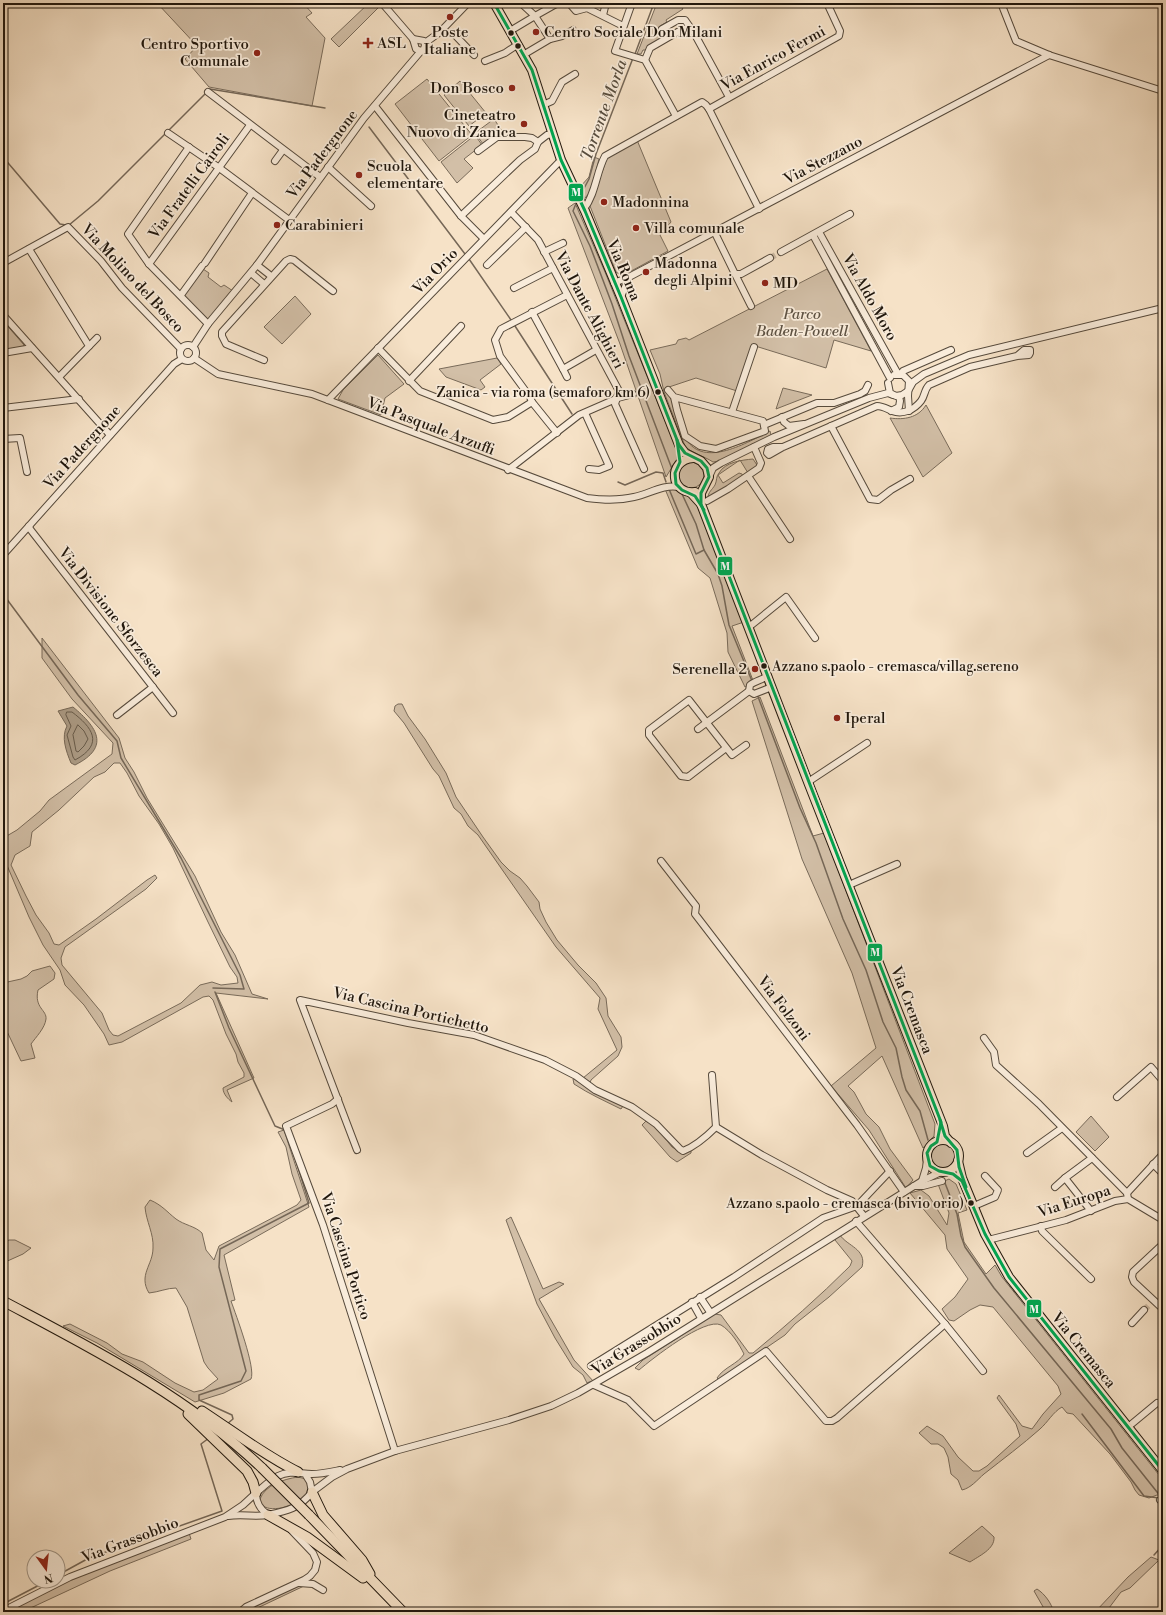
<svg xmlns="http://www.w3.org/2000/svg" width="1166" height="1615" font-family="'Libre Bodoni',serif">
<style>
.green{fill:#d2bfa7;stroke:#796b5a;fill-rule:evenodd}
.water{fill:#ad9d88;stroke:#756757}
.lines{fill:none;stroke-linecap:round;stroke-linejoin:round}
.shore{stroke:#665a4a;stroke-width:1}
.stream{stroke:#756757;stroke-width:1.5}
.minor-tunnel{stroke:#cbb9a2;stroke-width:6;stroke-dasharray:6 3;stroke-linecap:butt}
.minor-casing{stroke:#564a3c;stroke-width:8}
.major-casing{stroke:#20170d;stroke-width:10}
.highway-casing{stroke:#20170d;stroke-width:11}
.minor{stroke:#f9ecdb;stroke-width:6}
.major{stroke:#f6e2c7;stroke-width:8}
.highway{stroke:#f6e2c7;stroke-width:9}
.highway-bridge-casing{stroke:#20170d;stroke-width:11;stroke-linecap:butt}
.highway-bridge{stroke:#f6e2c7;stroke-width:9}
.bus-1-casing{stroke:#f9ecdb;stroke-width:6}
.bus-1{stroke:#00a651;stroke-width:3}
.poi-dot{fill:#8f2418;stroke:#f9ecdb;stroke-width:1.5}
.bus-dot{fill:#20170d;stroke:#f9ecdb;stroke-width:1.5}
.labels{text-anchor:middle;stroke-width:3.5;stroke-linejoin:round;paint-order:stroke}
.bus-label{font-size:14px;fill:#20170d;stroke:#f9ecdb;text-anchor:end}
.poi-label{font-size:15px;fill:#20170d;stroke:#f9ecdb;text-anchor:start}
.street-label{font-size:15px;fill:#20170d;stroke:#f9ecdb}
.park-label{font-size:15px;font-style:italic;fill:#5e5243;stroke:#f9ecdb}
.water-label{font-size:16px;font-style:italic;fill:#584d3e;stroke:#f9ecdb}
.line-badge{stroke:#f9ecdb;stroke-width:1.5}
.badge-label{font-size:11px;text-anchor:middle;font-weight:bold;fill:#fff}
</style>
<rect width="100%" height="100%" fill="#f6e2c7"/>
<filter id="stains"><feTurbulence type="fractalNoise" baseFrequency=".005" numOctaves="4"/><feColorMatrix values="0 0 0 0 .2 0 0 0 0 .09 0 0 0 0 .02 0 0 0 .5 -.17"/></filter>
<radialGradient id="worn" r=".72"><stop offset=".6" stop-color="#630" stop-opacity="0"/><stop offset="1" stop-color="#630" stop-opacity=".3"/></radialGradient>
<g class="green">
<path d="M157,3H303L312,13L306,17L325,38L312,106L209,87L185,59L197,46Z"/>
<path d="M369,3H374L378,8L339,47L331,39Z"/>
<path d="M657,3H679L683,9L666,20L667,22L660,26L666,35L659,39L660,42L648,50H643L641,54H637Z"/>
<path d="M427,79L472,135L439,161L395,104Z"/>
<path d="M460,81L486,113L469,126L444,95Z"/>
<path d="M494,119L502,131L483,144L475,133Z"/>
<path d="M475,135L482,145L464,159L473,168L457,183L441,162Z"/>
<path d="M637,140L671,222L660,235L668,251L622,276L616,272L590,206L607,158Z"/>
<path d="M594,157L599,159L591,191L585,198L580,187L589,177Z"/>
<path d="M575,203L605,272L676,448L677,459L666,477L620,344L568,208Z"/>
<path d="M203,269L209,273L208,277L221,287L224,285L233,291L209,320L184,295Z"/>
<path d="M827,269L871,351L834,340L826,368L752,345L737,391L696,378L666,388C668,394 671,398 673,404C676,416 679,429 686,439C704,469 748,442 770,431L771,435L778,432L720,461L713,462C704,456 691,453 685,446L664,392L660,374L650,350L676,344L678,340L686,338L689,340Z"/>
<path d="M295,296L311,314L282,344L264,327Z"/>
<path d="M4,322L24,345L23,347L3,350Z"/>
<path d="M378,355L404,384L385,398L381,415L338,399L343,390Z"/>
<path d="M497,358L501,364L480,380L485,387L481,390L446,377L439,369Z"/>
<path d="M783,388L812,395L776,409Z"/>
<path d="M926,405L952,453L923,477L890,418C904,420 918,418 926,405Z"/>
<path d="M753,459L757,465L755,469L748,473L740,460L718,475L723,483L739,473L742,474L743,476L708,498C708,492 712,490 715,485C717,481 716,476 719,473C725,462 742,460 753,459Z"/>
<circle cx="691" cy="475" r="13"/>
<path d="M672,486L687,493L695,500L744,622L732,626L754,683L745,687L728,652L727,633L710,578L698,568L665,489Z"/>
<path d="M42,638L119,738L125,758L134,772L147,798L195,876L221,932L235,955L252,994L268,999L216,993L254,1078L227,1090L232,1102C228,1099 223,1094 223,1088L244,1077V1073L238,1062L236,1054L226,1034L213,1000L209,996L203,997L122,1042L109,1045L104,1034L84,1005L65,985L60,970L43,945L29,917L3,856V842L5,837L17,830L40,811L49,800L112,754L113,743L72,699L42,658ZM114,763H120L127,773L139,796L159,824L173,848L208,922L230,967L237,977L238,983L221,985L212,982L200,985L181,1003L118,1036L113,1035L109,1030L102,1013L62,965L61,958L65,947L146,889L157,878L155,875L147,880L96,919L59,945L54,944L49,933L36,915L26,896L11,865L15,855L30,846L32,832L59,810L94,777L105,772Z"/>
<path d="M760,697L813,836L824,833L935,1124L934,1136L923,1148L882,1056L848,1086L854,1092L866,1114L879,1127L890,1149L913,1180L906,1188L869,1130L831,1086L876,1048L852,973L802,859L752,701Z"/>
<path d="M398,704H402L408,716L425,739L446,773L456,797L483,837L501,862L510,871L520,878L527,886L539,902L540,909L546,922L557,940L578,965L596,983L606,998L608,1016L621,1037L622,1047L618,1056L591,1080L588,1088L623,1106L621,1109C605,1101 589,1094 574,1084L573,1079L583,1078L617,1050L598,1009L600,998L556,947L478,835L468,826L461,814L454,808L439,776L433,769L404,723L394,711L395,706Z"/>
<path d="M50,966L55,973L54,979L38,990C34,1008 47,1010 46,1019C45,1028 36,1037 31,1044L35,1058L21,1061L3,1023V983L21,979L27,976L32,971Z"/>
<path d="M1091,1116L1109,1137L1095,1151L1076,1132Z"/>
<path d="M646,1121L656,1127L672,1147L681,1152L691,1149V1153L677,1162L670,1157L642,1125Z"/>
<path d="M284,1130L309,1207L224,1255L235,1300L231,1301C236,1315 256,1368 251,1379L224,1393L195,1402L97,1343L63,1326L70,1324L107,1343L122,1354L143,1362L175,1383L194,1392L203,1390L218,1379L208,1368L204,1362L187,1307L176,1288C167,1288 159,1292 149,1293C138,1275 153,1265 153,1248C154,1234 146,1221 145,1207L150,1200C162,1205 167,1212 176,1219C184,1225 195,1226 202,1233L206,1250L214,1260L219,1246L297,1205L301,1200L292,1174L286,1147L278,1132Z"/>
<circle cx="943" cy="1156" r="12"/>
<path d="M949,1179L956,1184L967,1210L958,1213L964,1242L986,1274L995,1265L1002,1277L1163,1480V1498L1161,1495H1157L1149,1498L1139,1495L1135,1490L1131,1482L1110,1454L1073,1414L1067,1413L1062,1407C1053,1412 1048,1422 1040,1429C1022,1445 1003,1459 984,1474C977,1480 971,1488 962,1490L958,1480L951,1474L948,1457L944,1448L938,1444H931L919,1433L927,1426L943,1436L958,1457L973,1471H979L987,1466L1020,1436L1016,1424L997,1398L999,1395L1022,1426L1032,1429L1043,1414L1061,1394L1058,1386L993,1307L980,1305L970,1310L954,1321L949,1320L942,1309L955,1297L968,1279L947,1249L945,1235L910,1193L921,1190L929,1196L947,1225L949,1213L938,1184Z"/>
<path d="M511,1217L543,1289L559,1282L564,1284L539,1299L574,1360L594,1382H589L587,1383L583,1375L573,1367L555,1338L537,1304L506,1220Z"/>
<path d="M840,1235C847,1246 867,1249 862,1267L829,1297L795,1324L785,1335L719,1380L717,1378C724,1367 738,1364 744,1354C739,1344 731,1331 721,1325C705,1317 652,1359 639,1370L635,1368L643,1360L715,1314L721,1315L749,1353H753C787,1325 819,1297 850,1266L852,1261L835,1240V1238Z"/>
<path d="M9,1240H15L31,1248L23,1254L3,1263V1243Z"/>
<path d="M298,1477L306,1479L309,1490C308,1493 306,1496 304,1498C295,1506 269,1514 261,1504L260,1499C265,1485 284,1479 298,1477Z"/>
<path d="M982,1526L994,1537C995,1549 979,1556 970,1562L949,1553Z"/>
<path d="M189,1533L191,1539L110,1571L22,1612H4L69,1578Z"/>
<path d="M1151,1557L1159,1560L1130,1588L1121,1592L1106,1612H1095L1128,1577Z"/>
<path d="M300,1585L304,1586L249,1612H243Z"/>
<path d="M1037,1589C1045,1594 1051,1603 1054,1612H1046L1034,1591Z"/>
</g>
<path class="water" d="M73,707C97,727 111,747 75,765L71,763C66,751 61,737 67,726L58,711Z"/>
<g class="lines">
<g class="shore">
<path d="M67,712H72C92,727 105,744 75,760L73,757L67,735L71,726L66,715Z"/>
<path d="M78,725L84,731L88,739L84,746L78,752L76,751L73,735Z"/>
</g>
<g class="stream">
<path d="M635,54L654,3"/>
<path d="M209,90L210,89L325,108"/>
<path d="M369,127L465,254"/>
<path d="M3,157L60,224L66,225"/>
<path d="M581,194L589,179L596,154L633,58"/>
<path d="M577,201L573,211L590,246L612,304L629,356L672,469"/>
<path d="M69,225L98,201L206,93"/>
<path d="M469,259L511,320"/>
<path d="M515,326L572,414"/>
<path d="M618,482L625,485L656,472L663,473L666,482"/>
<path d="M669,489L696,554L704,550"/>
<path d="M682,494L696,524L704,550L718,574L722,586L729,625L752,681"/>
<path d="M3,594L78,695L117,741L121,758L181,858L240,975L244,989L213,988"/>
<path d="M757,694L800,808L816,843L843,919L866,970L883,1022L896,1048L902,1077L906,1090L920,1111L928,1140"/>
<path d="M215,992L229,1028L275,1126L285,1130"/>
<path d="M945,1183L957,1214L961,1236L965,1247L994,1288L1111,1429L1122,1448L1161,1497"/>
<path d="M1082,1414L1144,1496L1159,1498"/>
<path d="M227,1424L233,1419L232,1415L199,1400V1395L241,1381L246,1371L219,1267L220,1249L309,1203L295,1158"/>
<path d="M1154,1555L1163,1545"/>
<path d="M58,1575L89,1558L222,1511L201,1444L209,1438"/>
<path d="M3,1604L47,1581"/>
</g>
<g class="minor-tunnel">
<path d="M770,258L781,252"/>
<path d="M1144,1310L1149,1305"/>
</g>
<defs>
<g id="minor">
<path d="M382,3L413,39L416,49L421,51"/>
<path d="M521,3L535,16L558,3"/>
<path d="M569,3L576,11L587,8L623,26"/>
<path d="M632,3L615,51L645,60L676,116"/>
<path d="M1001,3L1016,41L1049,55L1163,91"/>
<path d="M603,15L606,3"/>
<path d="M662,29L678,20H685L692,30"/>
<path d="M510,31L535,16L550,39L523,55"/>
<path d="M453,33L474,55"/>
<path d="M550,39L562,36L573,30"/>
<path d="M425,43L440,32L468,3"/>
<path d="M645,60L650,48L681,30L687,28L693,31L729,97"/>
<path d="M485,61L505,53L517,45"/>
<path d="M208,92L320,177"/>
<path d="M543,105L552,101L562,82L575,74"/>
<path d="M375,106L461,216L484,239"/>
<path d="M709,109L839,36L840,31L827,3"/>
<path d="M168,133L218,167L289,220"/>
<path d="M189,147L128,234L149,264L208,324"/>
<path d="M478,151L497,137H525L532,138L538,142"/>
<path d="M275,161L283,150"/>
<path d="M328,167L371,206"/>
<path d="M584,209C596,193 596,173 605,156L702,102L706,105L709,109L759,209"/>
<path d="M511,212L538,240L619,391L615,404L644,469"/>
<path d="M461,216L520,160L535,149L538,142L547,135L552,134"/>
<path d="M714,231L735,274H741L770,258"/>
<path d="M819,232L898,374"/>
<path d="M813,235L890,378"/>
<path d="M29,249L89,346"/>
<path d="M544,252L563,243"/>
<path d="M781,252L850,214"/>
<path d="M3,263L68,227L101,261L122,288L181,349"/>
<path d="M205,263L252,193"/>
<path d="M149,264L250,125"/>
<path d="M257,265L271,276"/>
<path d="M487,265L526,227"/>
<path d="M251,273L264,284"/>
<path d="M735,274L751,306"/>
<path d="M614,283L629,277L1049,55"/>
<path d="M514,288L553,268"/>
<path d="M181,295L202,266"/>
<path d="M621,297L629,277"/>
<path d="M532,312L563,369L596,350"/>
<path d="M3,315L110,435"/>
<circle cx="188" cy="353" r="8"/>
<path d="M193,347L208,324L257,265L364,118L421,51L424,49L425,45L424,41L413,39"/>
<path d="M378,348L420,391L493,420L508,417L532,402"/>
<path d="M3,353L32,348"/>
<path d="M194,358L218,374L312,394L587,498C603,500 617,501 634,497C649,494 663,484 679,487"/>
<path d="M264,360L226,344L222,336V332L286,261L290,259L294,260L333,291"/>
<path d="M563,369L567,377"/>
<path d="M900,374L903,371L951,350"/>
<path d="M894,375H903L909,381L908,396L909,411"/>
<path d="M59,377L97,338"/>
<path d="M409,381L461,326"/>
<path d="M888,383L890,393L896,396L902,395L908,391L913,382L924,374L969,355L1163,308"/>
<path d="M668,390L674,397L677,410L685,436L700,446L716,449L765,431L763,421L674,397"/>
<path d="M328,400L561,160"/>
<path d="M3,408L79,399"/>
<path d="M891,411L899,407L900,401L899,396"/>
<path d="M732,412L754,347"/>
<path d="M585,413L609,466L599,470L589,469"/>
<path d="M782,417L784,422L789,426L804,424"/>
<path d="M764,425L817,403H834L860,394L865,391L868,385"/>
<path d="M831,426L870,499L878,500L891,490L910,479"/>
<path d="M557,433L532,402L530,397L500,356L495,340L501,329L567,295"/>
<path d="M3,439L20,438L27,472"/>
<path d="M783,447H773L768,449L767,453L769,455L783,447L877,406C883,406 887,409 892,411C903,415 914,410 921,401C925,396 924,390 929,385L970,367L1017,356L1029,355L1030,353V350H1024L1017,356"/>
<path d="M508,470L579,415L618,398L633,394"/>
<path d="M748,476L790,539"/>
<path d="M709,477L713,468L721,463L774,437L869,398L888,393L893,395"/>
<path d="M707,501L728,489L759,468L761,463L754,447"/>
<path d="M29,526L30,529L173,713"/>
<path d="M3,555L174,364L182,359"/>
<path d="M749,627L786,597L815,638"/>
<path d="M768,676C762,680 755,681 750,685L749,691L754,694L772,687"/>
<path d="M117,715L153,687"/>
<path d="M698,729L749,691"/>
<path d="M726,748L688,777L681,776L649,735V730L689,700L732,755L746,745"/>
<path d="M808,782L867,743"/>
<path d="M661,861L696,906L695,914L857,1125L904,1192"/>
<path d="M849,885L897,864"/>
<path d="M984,1038L994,1052L996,1065L1039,1104L1127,1193L1128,1199"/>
<path d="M712,1075L716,1127"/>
<path d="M1117,1097L1151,1067L1163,1081"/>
<path d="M338,1099L332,1104L286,1126L323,1225L395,1451"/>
<path d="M357,1150L300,1000L408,1023L474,1035L545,1060L576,1076L595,1090L632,1107L656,1124L680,1149L683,1151C696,1146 707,1136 716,1127L762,1155L827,1190L852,1201L864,1216"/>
<path d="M1027,1153L1062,1128"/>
<path d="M1153,1164L1163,1174"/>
<path d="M922,1181L926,1168L927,1158"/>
<path d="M914,1186H923L942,1181"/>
<path d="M1055,1187L1065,1178"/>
<path d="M1127,1193L1163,1154"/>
<path d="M974,1206L995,1197L998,1190L985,1176"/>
<path d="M1091,1211L1065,1178L1092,1158"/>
<path d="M856,1221L945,1324L983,1371"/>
<path d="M1041,1226L1042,1231L1091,1279"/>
<path d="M988,1240L1066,1220L1115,1201L1128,1199L1163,1220"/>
<path d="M1163,1244L1133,1272L1132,1277L1134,1282L1163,1309"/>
<path d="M700,1297L710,1312"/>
<path d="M692,1302L701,1318"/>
<path d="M1132,1323L1144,1310"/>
<path d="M591,1366L734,1277L823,1218L857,1206L890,1171"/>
<path d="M594,1385L628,1400L654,1426L766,1351L826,1421H832L837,1418L945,1324"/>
<path d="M1128,1427L1157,1403"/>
<path d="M305,1474L310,1482L312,1492C300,1508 287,1511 268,1515C260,1509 256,1503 256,1493C263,1487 270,1480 278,1476C290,1470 300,1474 312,1474C321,1474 330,1472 340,1470"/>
<path d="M312,1492L332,1477L347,1469L395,1451L509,1420L551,1406L578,1393L647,1353L922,1181L941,1172"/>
<path d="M1160,1500L1163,1498"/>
<path d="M228,1516C242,1514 255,1517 268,1515"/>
<path d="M299,1583L313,1584L323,1590"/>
<path d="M3,1611L70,1577L225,1517L243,1505L256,1493"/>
<path d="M240,1612L246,1607L304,1580L310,1576L315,1570L317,1562L313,1553L292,1531"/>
</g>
<g id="major">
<path d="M494,3L532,70L561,160L585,211L621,297L679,445L685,453L701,461L707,468L709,477L701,493V504"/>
<path d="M693,458C667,460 670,495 695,492"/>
<path d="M691,493L701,504L808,782L943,1126L945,1136L951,1143"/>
<circle cx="943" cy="1156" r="16"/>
<path d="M958,1161L962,1178L985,1234L1009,1277L1163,1471"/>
</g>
<g id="highway">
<path d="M3,1301C95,1350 185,1395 262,1468"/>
<path d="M202,1411C234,1432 264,1455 298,1472"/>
<path d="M188,1414L247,1471L253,1482L256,1493"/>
<path d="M312,1492L323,1515L362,1560L370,1574"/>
<path d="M268,1515L307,1537L363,1578"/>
<path d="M309,1515L403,1612"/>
</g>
</defs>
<use href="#minor" class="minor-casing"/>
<use href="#major" class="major-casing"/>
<use href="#highway" class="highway-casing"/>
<use href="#minor" class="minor"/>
<use href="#major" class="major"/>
<use href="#highway" class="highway"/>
<defs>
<path id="highway-bridge" d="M262,1468L309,1515"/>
</defs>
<use href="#highway-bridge" class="highway-bridge-casing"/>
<use href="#highway-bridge" class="highway-bridge"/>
<defs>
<g id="bus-1">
<path d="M494,3L532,70L561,160L585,211L621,297L679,445L685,453L701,461L707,468L709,477L701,493V504L941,1122L937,1142L931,1146L927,1153L930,1166L939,1171L953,1174L962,1181L985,1234L1009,1277L1163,1471"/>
<path d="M677,440L680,462L675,473L676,484L682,490L695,496L704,510"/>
<path d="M940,1120L945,1136L957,1150L959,1167L966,1187"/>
</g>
</defs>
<use href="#bus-1" class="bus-1-casing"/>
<use href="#bus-1" class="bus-1"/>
</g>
<g class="poi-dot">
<circle cx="450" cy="17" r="4"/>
<circle cx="536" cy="32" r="4"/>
<path d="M366 37h4v4h4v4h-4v4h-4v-4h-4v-4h4z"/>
<circle cx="257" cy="53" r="4"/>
<circle cx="512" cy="88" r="4"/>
<circle cx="524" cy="124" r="4"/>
<circle cx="359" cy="175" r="4"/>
<circle cx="604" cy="202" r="4"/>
<circle cx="277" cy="225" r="4"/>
<circle cx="636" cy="228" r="4"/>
<circle cx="646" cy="272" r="4"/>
<circle cx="765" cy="283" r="4"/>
<circle cx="755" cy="669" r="4"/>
<circle cx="837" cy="718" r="4"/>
</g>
<g class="bus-dot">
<circle cx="511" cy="33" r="3.5"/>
<circle cx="518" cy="46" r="3.5"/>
<circle cx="658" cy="392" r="3.5"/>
<circle cx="764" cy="666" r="3.5"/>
<circle cx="971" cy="1203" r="3.5"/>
</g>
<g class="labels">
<g class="bus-label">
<text x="650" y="397">Zanica - via roma (semaforo km 6)</text>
<text x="772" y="671" text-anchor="start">Azzano s.paolo - cremasca/villag.sereno</text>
<text x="964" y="1208">Azzano s.paolo - cremasca (bivio orio)</text>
</g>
<g class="poi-label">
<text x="450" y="37" text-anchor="middle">Poste<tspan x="450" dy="17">Italiane</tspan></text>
<text x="544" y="37">Centro Sociale Don Milani</text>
<text x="377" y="48">ASL</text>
<text x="249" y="49" text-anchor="end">Centro Sportivo<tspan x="249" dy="17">Comunale</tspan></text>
<text x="504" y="93" text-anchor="end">Don Bosco</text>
<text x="516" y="120" text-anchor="end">Cineteatro<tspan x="516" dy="17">Nuovo di Zanica</tspan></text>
<text x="367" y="171">Scuola<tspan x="367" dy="17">elementare</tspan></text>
<text x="612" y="207">Madonnina</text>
<text x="285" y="230">Carabinieri</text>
<text x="644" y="233">Villa comunale</text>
<text x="654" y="268">Madonna<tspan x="654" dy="17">degli Alpini</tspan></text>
<text x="773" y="288">MD</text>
<text x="747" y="674" text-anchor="end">Serenella 2</text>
<text x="845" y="723">Iperal</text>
</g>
<g class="street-label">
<text transform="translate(773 58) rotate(-29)" y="5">Via Enrico Fermi</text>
<text transform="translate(322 154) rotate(-53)" y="5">Via Padergnone</text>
<text transform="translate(823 160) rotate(-28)" y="5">Via Stezzano</text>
<text transform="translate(189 186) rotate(-54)" y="5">Via Fratelli Cairoli</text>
<text transform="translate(624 270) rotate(67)" y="5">Via Roma</text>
<text transform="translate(435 271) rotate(-46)" y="5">Via Orio</text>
<text transform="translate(133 278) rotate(47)" y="5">Via Molino del Bosco</text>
<text transform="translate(870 297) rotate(61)" y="5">Via Aldo Moro</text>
<text transform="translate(590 310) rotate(62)" y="5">Via Dante Alighieri</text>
<text transform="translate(431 426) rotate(21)" y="5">Via Pasquale Arzuffi</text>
<text transform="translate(82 447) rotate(-48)" y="5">Via Padergnone</text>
<text transform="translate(111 612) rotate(52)" y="5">Via Divisione Sforzesca</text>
<text transform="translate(784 1008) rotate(53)" y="5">Via Folzoni</text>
<text transform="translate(411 1010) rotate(13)" y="5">Via Cascina Portichetto</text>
<text transform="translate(912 1010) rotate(69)" y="5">Via Cremasca</text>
<text transform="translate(1074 1201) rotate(-18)" y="5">Via Europa</text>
<text transform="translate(346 1256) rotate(72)" y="5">Via Cascina Portico</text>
<text transform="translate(636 1344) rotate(-32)" y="5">Via Grassobbio</text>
<text transform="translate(1084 1350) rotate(51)" y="5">Via Cremasca</text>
<text transform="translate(130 1540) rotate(-21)" y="5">Via Grassobbio</text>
</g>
<g class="park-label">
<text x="802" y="319">Parco<tspan x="802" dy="17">Baden-Powell</tspan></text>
</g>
<g class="water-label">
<text transform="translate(603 110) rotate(-70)" y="6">Torrente Morla</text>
</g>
</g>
<g class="line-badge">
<rect x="568" y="183" width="16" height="19" rx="4" fill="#00a651"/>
<rect x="717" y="556" width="16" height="20" rx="4" fill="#00a651"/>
<rect x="867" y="943" width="16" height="19" rx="4" fill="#00a651"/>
<rect x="1026" y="1299" width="16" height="19" rx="4" fill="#00a651"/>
</g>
<g class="badge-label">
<text x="576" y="196">M</text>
<text x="725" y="570">M</text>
<text x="875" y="956">M</text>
<text x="1034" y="1313">M</text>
</g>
<rect width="1166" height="1615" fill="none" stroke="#f6e2c7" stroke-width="16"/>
<rect x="4" y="4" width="1158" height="1607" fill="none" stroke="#20170d" stroke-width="2"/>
<rect x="8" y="8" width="1150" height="1599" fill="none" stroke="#20170d"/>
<g transform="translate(46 1569) rotate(165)"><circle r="19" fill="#f9ecdb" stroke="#a29789"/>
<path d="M0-3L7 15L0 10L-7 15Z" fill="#8f2418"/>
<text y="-6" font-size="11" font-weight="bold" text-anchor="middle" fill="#20170d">N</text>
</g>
<rect width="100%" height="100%" filter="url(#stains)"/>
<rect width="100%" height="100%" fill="url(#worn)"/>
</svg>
